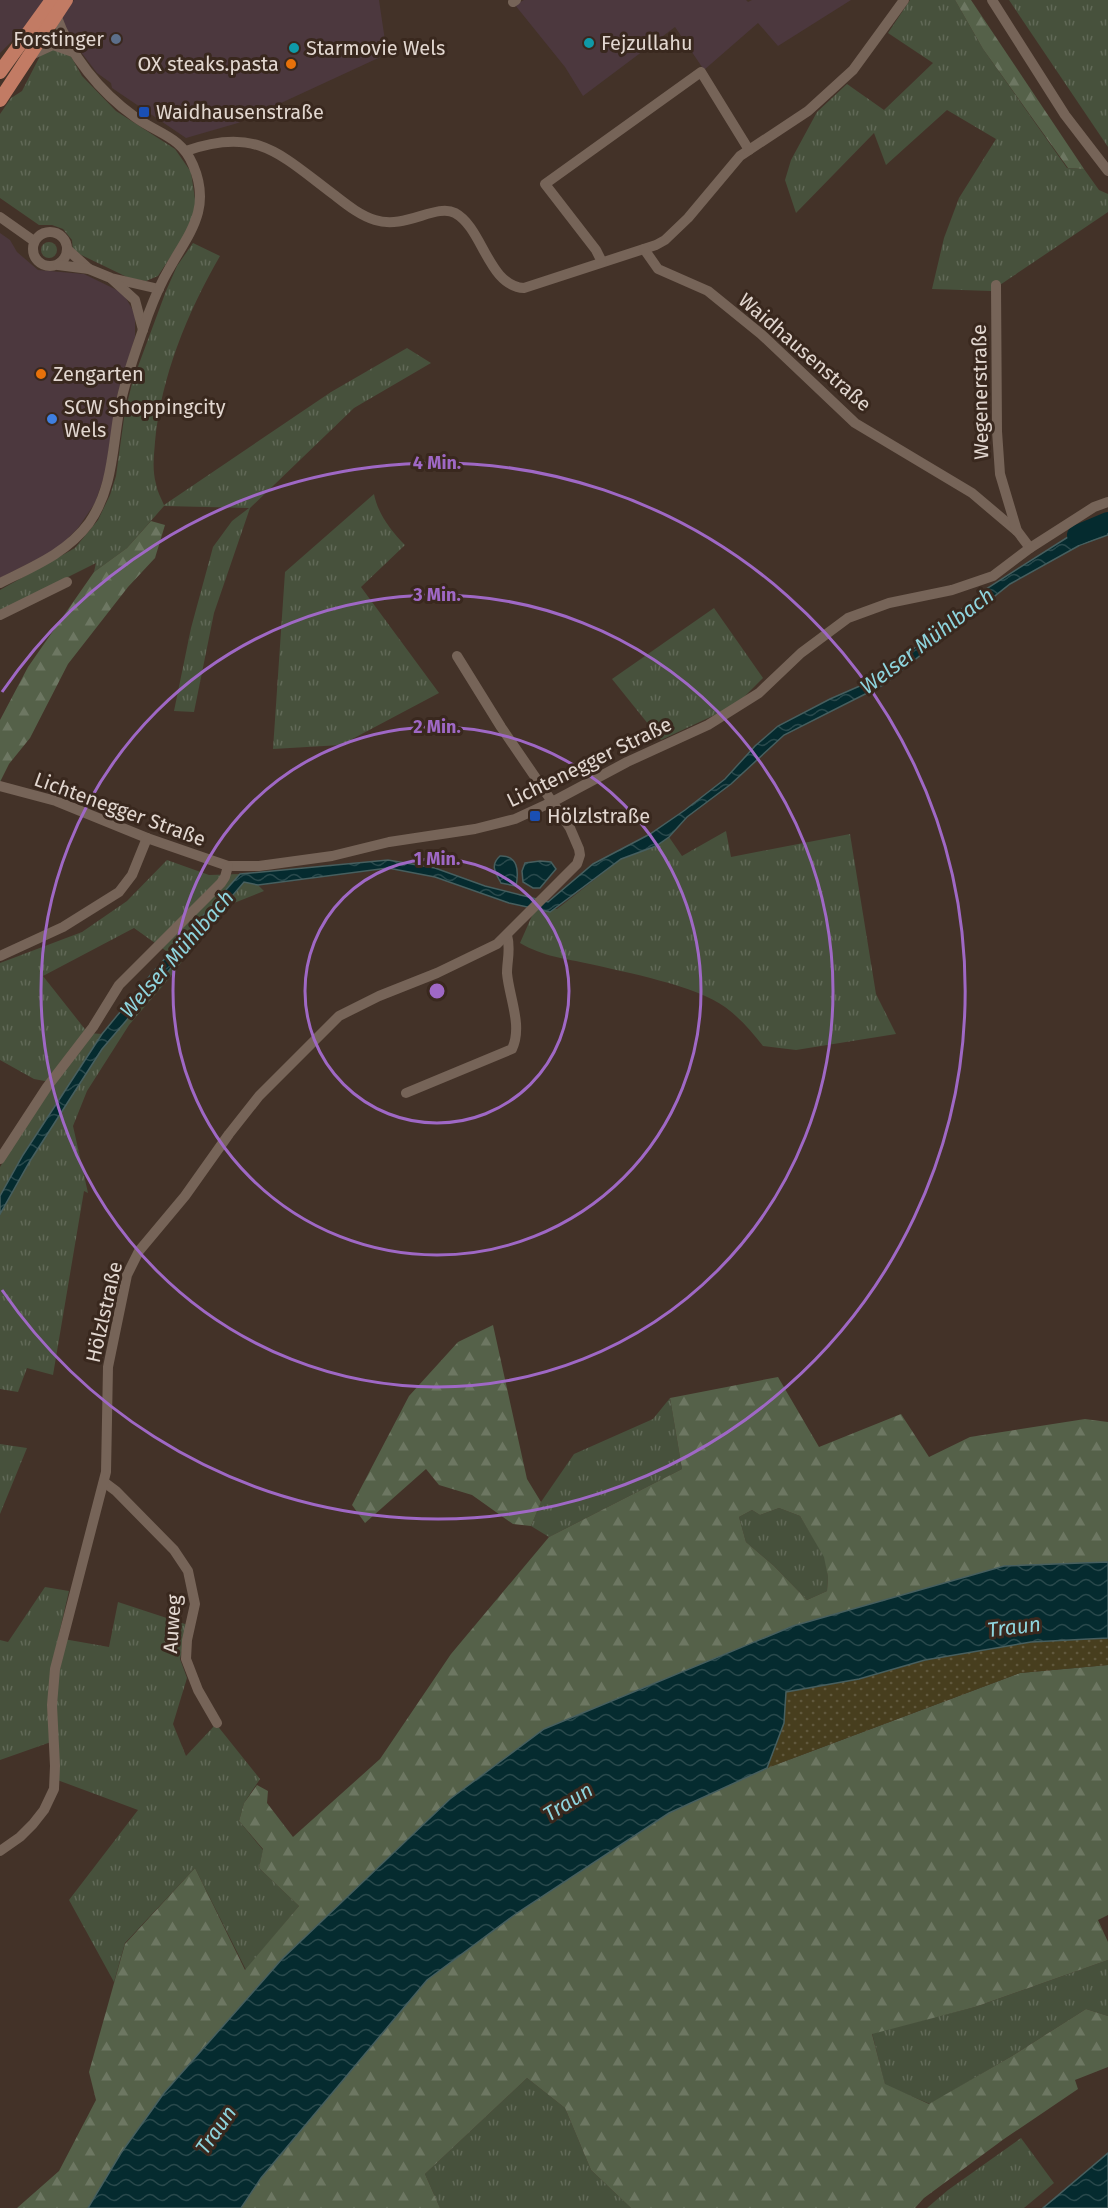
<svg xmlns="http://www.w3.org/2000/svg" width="1108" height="2208" font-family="'Fira Sans',sans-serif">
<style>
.commercial{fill:#4c383e}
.grass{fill:url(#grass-tufts)}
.forest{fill:url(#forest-firs);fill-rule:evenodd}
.sand{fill:url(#sand-dots)}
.water{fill:url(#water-waves);stroke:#475f5f;stroke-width:1.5}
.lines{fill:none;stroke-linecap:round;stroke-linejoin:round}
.river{stroke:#052b2f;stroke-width:20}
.minor{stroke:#766458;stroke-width:10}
.major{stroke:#c27b64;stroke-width:14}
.ring{fill:none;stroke:#9f68c5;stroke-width:3}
.service-dot{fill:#5c6f8a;stroke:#39281e;stroke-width:2}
.culture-dot{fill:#0f9aa8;stroke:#39281e;stroke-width:2}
.food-dot{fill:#e8710a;stroke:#39281e;stroke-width:2}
.transit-dot{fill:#1a4fb4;stroke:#39281e;stroke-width:2}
.shop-dot{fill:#3f7fe0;stroke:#39281e;stroke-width:2}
.labels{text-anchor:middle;stroke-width:6;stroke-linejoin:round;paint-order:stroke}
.poi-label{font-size:20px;fill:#e2d7d0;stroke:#39281e;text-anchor:start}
.street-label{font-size:20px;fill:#e2d7d0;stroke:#39281e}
.water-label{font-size:21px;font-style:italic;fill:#8ed4dd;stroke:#39281e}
.centre{fill:#9f68c5;stroke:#39281e;stroke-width:3}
.ring-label{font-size:18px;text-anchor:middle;font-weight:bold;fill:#9f68c5;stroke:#39281e;stroke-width:6;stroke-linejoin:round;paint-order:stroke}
</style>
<defs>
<pattern id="grass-tufts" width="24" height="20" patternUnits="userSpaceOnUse" patternTransform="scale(1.5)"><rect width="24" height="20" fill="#47513c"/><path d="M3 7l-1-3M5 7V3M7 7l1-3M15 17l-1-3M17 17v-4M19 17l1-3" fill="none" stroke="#616957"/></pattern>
<pattern id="forest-firs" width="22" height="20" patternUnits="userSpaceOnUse" patternTransform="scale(1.5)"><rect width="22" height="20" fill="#556149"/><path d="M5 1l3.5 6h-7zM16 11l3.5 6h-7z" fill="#6d7762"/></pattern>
<pattern id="sand-dots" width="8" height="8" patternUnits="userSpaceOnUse" patternTransform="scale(1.5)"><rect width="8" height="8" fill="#473e1e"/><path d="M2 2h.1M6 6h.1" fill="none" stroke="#61593e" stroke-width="1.8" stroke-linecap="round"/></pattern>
<pattern id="water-waves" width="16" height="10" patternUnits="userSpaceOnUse" patternTransform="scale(1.5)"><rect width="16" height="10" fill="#052b2f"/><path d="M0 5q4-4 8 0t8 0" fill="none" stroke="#29494c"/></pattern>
</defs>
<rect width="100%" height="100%" fill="#433228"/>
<g class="commercial">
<path d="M0,0H46L19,34L0,53Z"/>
<path d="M74,0H379L387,54L238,123L186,138L112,88L111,83L97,73L68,35L60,19Z"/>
<path d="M524,0H746L748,2L752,0H851L778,46L758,23L704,70L675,27L583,96L565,67L515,5Z"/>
<path d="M0,233L10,240L17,252L38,270L84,274L123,293L135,314V337L117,396L105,474L95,503L78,528L57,549L0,578Z"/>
</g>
<g class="grass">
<path d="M910,0H955L983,49L1067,168L1084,169L1099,190L1108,194V212L991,291L932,289L944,238L959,198L996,139L947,110L886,165L874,133L796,213L785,180L791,160L817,112L847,84L884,110L933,63L888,33Z"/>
<path d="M1009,0H1108V147Z"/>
<path d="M54,26L82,76L116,111L175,149L191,172L196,206L188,230L158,276L146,281L129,278L73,251L72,240L63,229L52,225H39L0,198V114L11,98L22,91L41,54L44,43Z"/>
<circle cx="49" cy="250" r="8"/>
<path d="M193,243L220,256C187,313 161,377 155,442C154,456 152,469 156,484C157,491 161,498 164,505L331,392L407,348L431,363L354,408L250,508L214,613L194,712L174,711L191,628L213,547L232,521L249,508L164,506L127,548L94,572L96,563L0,611V590L75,548L98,520L110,495L116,476L125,411L133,380L166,291L177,266Z"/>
<path d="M374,494C378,514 391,531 405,545L361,587L439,693L341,745L273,749L285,572Z"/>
<path d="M714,608L763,678L736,705L661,740L612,679Z"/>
<path d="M726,831L731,857L850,834L876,994L896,1034L796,1050L763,1046C752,1032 740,1018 725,1007C697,986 625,972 590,964C564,958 544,957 520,943L535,909H557L621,859L656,846L669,837L682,856Z"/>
<path d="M167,860L209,875L240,874L169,953L134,928L43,976L88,1033L102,1034L23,1154L0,1196V1167L19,1135L55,1083L34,1079L0,1060V963L82,932L127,901Z"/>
<path d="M244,882L258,885L264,891L229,905L196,942L172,975L129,1025L87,1091L73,1126L88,1193L84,1191L53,1375L27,1368L18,1392L0,1389V1214L30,1161L102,1049Z"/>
<path d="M670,1398L682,1469L549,1537L531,1526L541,1502L574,1454L653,1419Z"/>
<path d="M0,1444L27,1448L0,1514Z"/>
<path d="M779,1508L800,1516L825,1557L828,1577L827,1591L807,1600L774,1566L746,1542L739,1517L752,1510L760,1515Z"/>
<path d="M45,1587L69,1591L58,1638L109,1647L118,1602L188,1625L180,1659L187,1678L173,1724L186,1756L216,1724L260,1779L244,1803L239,1821L263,1850L259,1868L299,1906L246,1970L195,1868L125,1943L114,1982L69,1900L138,1810L52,1778L51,1742L0,1760V1640L8,1642Z"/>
<path d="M1108,1960V2016L1086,2009L1012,2056L930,2104L885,2085L872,2033L975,2007Z"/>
<path d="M527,2078L565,2108L591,2170L631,2208H440L425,2174Z"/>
<path d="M1021,2138L1054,2183L1024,2208H927L948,2190Z"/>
</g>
<g class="forest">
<path d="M955,0H971L1084,169L1068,168L983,49Z"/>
<path d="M151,521L165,525L155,558L128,587L68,664L30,738L9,764L0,782V720L28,667L94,572L127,548Z"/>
<path d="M493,1325L527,1479L541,1502L531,1526L513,1524L472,1495L439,1485L426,1469L365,1523L352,1505L409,1396L458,1342Z"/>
<path d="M778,1377L819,1447L901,1414L929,1457L970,1437L1085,1419L1108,1422V1562L1004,1566L793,1626L544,1729L450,1799L282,1959L164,2093L121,2153L88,2208H17L59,2171L96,2100L89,2072L125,1944L195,1868L245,1970L299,1906L259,1868L263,1849L239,1821L244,1803L257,1785L268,1791L267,1803L293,1837L380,1759L451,1654L549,1537L682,1469L670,1398ZM779,1508L800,1516L824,1557L828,1577L827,1591L807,1600L774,1566L746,1542L739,1517L752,1510L760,1515Z"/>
<path d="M1108,1665V1915L1098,1920L1108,1942V1960L975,2007L872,2034L885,2084L929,2104L1012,2056L1086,2009L1108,2016V2067L1075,2080L1078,2089L1004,2139L924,2198L915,2208H631L591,2170L565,2108L527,2078L425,2174L440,2208H241L261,2178L427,1980L517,1913L669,1813L767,1768L1020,1673Z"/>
</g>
<path class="sand" d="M1108,1638V1665L1020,1673L767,1768L784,1723L786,1692L859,1679L925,1660L1031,1642Z"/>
<g class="water">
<path d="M1108,522V535L1080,545L1010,584L883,685L784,735L731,784L687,817L669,837L656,846L621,859L550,912L509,903L435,877L388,868L258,885L244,882L102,1049L30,1161L0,1214V1196L23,1155L102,1034L153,972L240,874L388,860L435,868L485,886L548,902L593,864L650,834L685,810L725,779L755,746L778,726L830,699L878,678L986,589L1068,537Z"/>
<path d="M500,856C518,855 519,871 516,886L501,883C495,872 490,865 500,856Z"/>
<path d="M540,861L551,862L556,869L540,888H533L523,882L522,871L525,863Z"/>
<path d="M1108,1562V1638L1031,1642L925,1660L859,1679L786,1692L784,1723L767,1768L669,1813L517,1913L427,1980L261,2178L241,2208H88L121,2153L164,2093L282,1959L450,1799L544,1729L793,1626L1004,1566Z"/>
<path d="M1108,2153V2208H1043Z"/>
</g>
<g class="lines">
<path class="river" d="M1077,535L1108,522"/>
<g class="minor">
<path d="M992,0L1065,115L1108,171"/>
<path d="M513,2L516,0"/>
<path d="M29,56L53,45L73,52"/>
<path d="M186,151C256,126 280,154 333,194C346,204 359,215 375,220C405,230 436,203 455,213C483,228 488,286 524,288L656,245L665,240L688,218L740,156L808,111L853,70L904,0"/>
<path d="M0,217L34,241"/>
<circle cx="50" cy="249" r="17"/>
<path d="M67,249L89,269"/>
<path d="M644,249L658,269L708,291L761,334L855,423L972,493L1018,532L1030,548"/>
<path d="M602,262L596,250L545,184L701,72L749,150"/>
<path d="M58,265L89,269L111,278L159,289"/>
<path d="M112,279L135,300L143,330"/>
<path d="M996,285L997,431L1000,474L1017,531"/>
<path d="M0,583C32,567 67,553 89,523C114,487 112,446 120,406C126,375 138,345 148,315C154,299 160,284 169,269C189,233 212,209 193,165C181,136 158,134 135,117C100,92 70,55 56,15"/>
<path d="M0,615L67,582"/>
<path d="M0,786L56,801L147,838L228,866H259L332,856L389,842L475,829L515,819L554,801L627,762L708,725L759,693L801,653L848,618L889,603L952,590L993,576L1030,548L1094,507L1108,502"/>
<path d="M0,956L63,927L119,892L132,875L147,838"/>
<path d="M406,1093L512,1049C523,1026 509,997 507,973C507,960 511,949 507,935"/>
<path d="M0,1159L47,1087L93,1027L119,985L221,883L225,877L228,866"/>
<path d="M104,1482L116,1491L174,1550L188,1571L195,1604L187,1640L186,1659L198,1690L217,1723"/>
<path d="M0,1851L20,1837L33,1824L44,1810L54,1789L55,1766L52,1705L55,1669L106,1472L108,1367L127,1275L139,1251L185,1196L229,1134L259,1096L339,1016L379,996L437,973L497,944L577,864L580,855L579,849L570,828L501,727L457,656"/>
</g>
<g class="major">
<path d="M0,72L52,0"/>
<path d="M0,100L66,0"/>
</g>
</g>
<g class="ring">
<circle cx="437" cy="991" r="132"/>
<circle cx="437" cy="991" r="264"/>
<circle cx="437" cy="991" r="396"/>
<path d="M2 692A528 528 0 1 1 2 1290"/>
</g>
<circle class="service-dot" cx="116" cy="39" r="6"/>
<g class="culture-dot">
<circle cx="589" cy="43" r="6"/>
<circle cx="294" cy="48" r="6"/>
</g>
<g class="food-dot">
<circle cx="291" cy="64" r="6"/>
<circle cx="41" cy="374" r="6"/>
</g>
<g class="transit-dot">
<rect x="138" y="106" width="12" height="12" rx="3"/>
<rect x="529" y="810" width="12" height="12" rx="3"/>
</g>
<circle class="shop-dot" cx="52" cy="419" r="6"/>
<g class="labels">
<g class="poi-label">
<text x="104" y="46" text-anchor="end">Forstinger</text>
<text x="601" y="50">Fejzullahu</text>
<text x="306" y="55">Starmovie Wels</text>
<text x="279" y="71" text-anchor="end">OX steaks.pasta</text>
<text x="156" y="119">Waidhausenstraße</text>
<text x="53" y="381">Zengarten</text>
<text x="64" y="414">SCW Shoppingcity<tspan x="64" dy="23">Wels</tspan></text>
<text x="547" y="823">Hölzlstraße</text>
</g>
<g class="street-label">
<text transform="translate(805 352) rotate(41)" y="7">Waidhausenstraße</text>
<text transform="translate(980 392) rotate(-91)" y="7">Wegenerstraße</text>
<text transform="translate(589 762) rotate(-26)" y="7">Lichtenegger Straße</text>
<text transform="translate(120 809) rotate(20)" y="7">Lichtenegger Straße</text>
<text transform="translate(104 1312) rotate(-77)" y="7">Hölzlstraße</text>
<text transform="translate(172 1624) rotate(-86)" y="7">Auweg</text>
</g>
<g class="water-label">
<text transform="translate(927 641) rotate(-37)" y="7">Welser Mühlbach</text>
<text transform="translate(177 954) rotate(-49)" y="7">Welser Mühlbach</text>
<text transform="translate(1014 1627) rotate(-7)" y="7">Traun</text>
<text transform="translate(568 1802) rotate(-32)" y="7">Traun</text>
<text transform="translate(216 2130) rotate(-55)" y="7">Traun</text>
</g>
</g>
<circle cx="437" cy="991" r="9" class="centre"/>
<g class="ring-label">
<text x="437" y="469">4 Min.</text>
<text x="437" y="601">3 Min.</text>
<text x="437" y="733">2 Min.</text>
<text x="437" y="865">1 Min.</text>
</g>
</svg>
